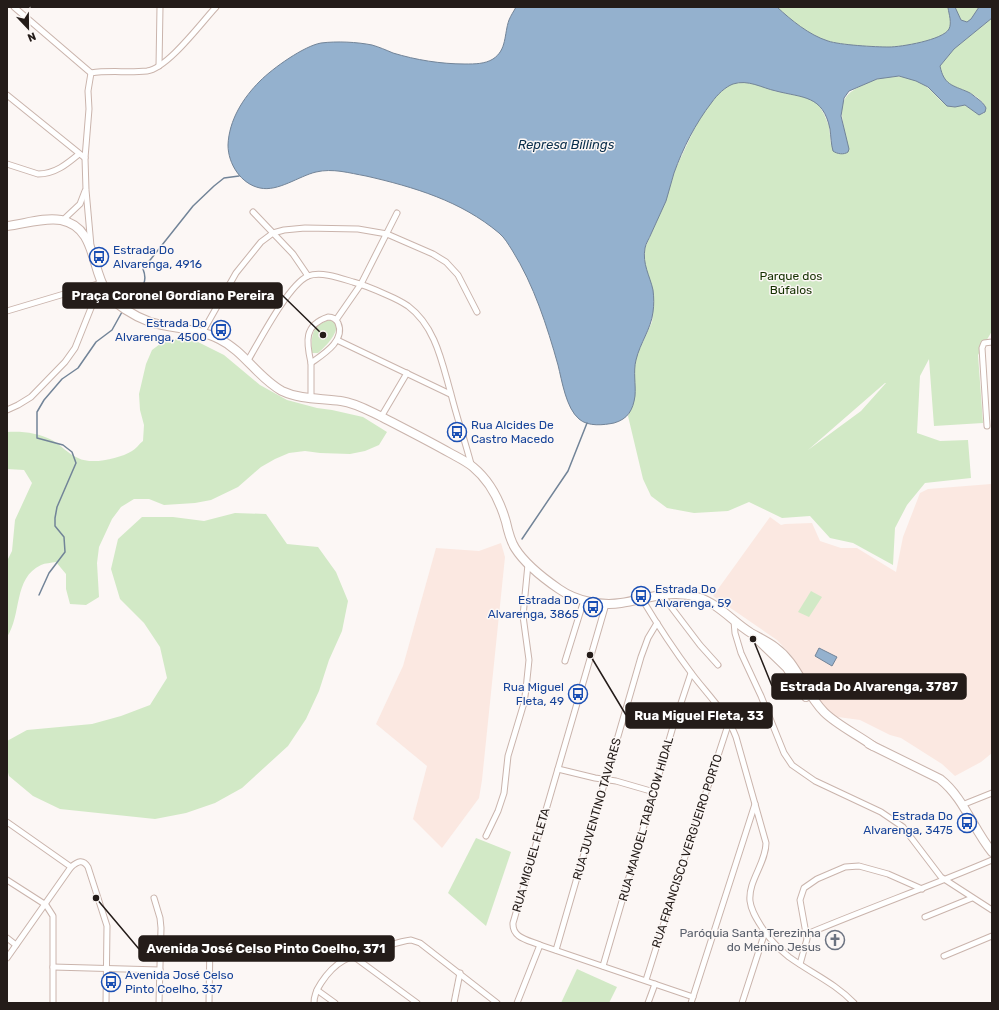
<svg xmlns="http://www.w3.org/2000/svg" width="999" height="1010" font-family="Rubik,sans-serif">
<style>
.built{fill:#fbe8e1}
.green{fill:#d2e9c6;fill-rule:evenodd}
.water{fill:#94b1ce;stroke:#728498}
.lines{fill:none;stroke-linecap:round;stroke-linejoin:round}
.stream{stroke:#728498;stroke-width:1.5}
.minor-casing{stroke:#cab4ac;stroke-width:7}
.primary-casing{stroke:#cab4ac;stroke-width:10}
.minor{stroke:#fff;stroke-width:5}
.primary{stroke:#fff;stroke-width:8}
.labels{text-anchor:middle;stroke-width:3;stroke-linejoin:round;paint-order:stroke}
.transit-label{font-size:12px;fill:#164399;stroke:#fcf7f5;text-anchor:start}
.park-label{font-size:12px;fill:#153100;stroke:#fcf7f5}
.street-label{font-size:12px;fill:#241c19;stroke:#fcf7f5}
.worship-label{font-size:12px;fill:#5b616d;stroke:#fcf7f5;text-anchor:end}
.water-label{font-size:13px;font-style:italic;fill:#0a2e4b;stroke:#fcf7f5}
.leader{fill:none;stroke:#241c19;stroke-width:1.5}
.callout-dot{fill:#241c19;stroke:#fcf7f5;stroke-width:1.5}
.callout{fill:#241c19;stroke:#241c19;stroke-width:1.5}
.callout-label{font-size:13px;text-anchor:middle;font-weight:bold;fill:#fff}
</style>
<rect width="100%" height="100%" fill="#fcf7f5"/>
<g class="built">
<path d="M991,484L992,753L981,762L955,776L942,764L901,738L890,735L860,720L838,717L830,714L817,699L791,655L777,640L713,596L770,517L781,525L785,524L812,523L820,541L841,548H857L896,572L903,537L920,493L928,489Z"/>
<path d="M501,543L505,557L482,780L479,798L442,848L413,819L427,766L376,724L403,666L436,548L479,551Z"/>
</g>
<g class="green">
<path d="M777,7H949L948,8C949,14 952,23 949,29C943,40 901,47 889,47C875,47 840,45 828,41C809,35 791,20 777,7Z"/>
<path d="M955,7H979L971,19L967,22L961,20Z"/>
<path d="M992,18V331L978,355L983,423L934,426L929,359L920,376L917,433L940,441L968,440L971,478L925,483L907,505L895,528L893,565L853,543L830,538L810,516L782,518L749,502L728,511L694,513L667,508L651,496L643,479L628,416L634,398V372L636,357L652,322L654,302L652,287L645,269V248L666,200L675,170L699,119L717,95L731,84L742,82L754,83L774,91L806,97L818,104L824,114L829,126L831,145L844,128C840,109 840,96 859,87C882,75 907,71 928,88C936,94 944,108 955,107C958,106 961,105 965,105L976,113L983,114C992,106 975,95 968,92C962,89 956,89 950,85C944,81 942,73 940,66L954,49ZM886,383L861,411L808,450L885,383Z"/>
<path d="M330,320H334L337,324C337,335 326,346 318,353H312C311,336 311,325 330,320Z"/>
<path d="M179,339L194,340L224,355L260,385L287,400L317,408L332,410L363,417L387,432L379,445L365,451L350,454L320,453L305,451L289,453L275,459L261,467L238,487L211,500L195,503L164,505L149,499H134L121,507L112,519L99,547L97,563L99,597L86,605L70,604L66,589V574L56,562C51,563 45,563 41,565C13,578 22,615 7,637V561L12,551L15,520L32,483L24,470L7,469V432C23,431 38,433 52,440C61,445 68,454 78,458C91,465 119,459 132,451C136,449 139,444 143,441L144,425L140,410L139,394L146,364L152,350L164,341Z"/>
<path d="M235,513L266,514L287,544L318,547L336,572L348,601L342,631L329,660L319,691L306,719L288,746L242,788L215,803L186,813L155,819L60,809L33,796L9,776L7,769V741L27,730L92,724L121,716L150,705L167,678L160,647L144,623L120,599L111,569L118,539L142,517H173L204,521Z"/>
<path d="M811,591L822,597L809,617L798,612Z"/>
<path d="M476,838L511,852L486,926L448,893Z"/>
<path d="M577,969L617,987L609,1003H561Z"/>
</g>
<g class="water">
<path d="M516,7H777C791,20 809,35 828,41C840,45 875,47 889,47C901,47 943,40 949,29C952,23 949,14 948,8L949,7H955L961,20L967,22L971,19L979,7H992V18L954,49L940,66C944,85 952,85 968,92C971,93 975,97 978,99C982,102 984,104 986,108L985,112L979,115L965,105L955,107L947,106L928,87L916,81L899,76L877,79L849,91L844,98L841,116L849,149L848,152C844,155 837,154 833,151C831,144 831,137 830,129C823,95 803,98 776,91C762,88 748,79 733,84C725,87 717,95 712,102C695,124 683,148 674,173C671,182 669,192 666,201C661,212 656,223 651,234C649,239 646,243 645,248C642,264 650,276 653,290C654,298 654,305 653,312C651,329 640,343 636,360C633,372 636,384 635,396C633,410 628,419 614,423C604,425 588,427 579,419C566,408 562,381 558,365C547,326 534,285 512,250C508,244 505,238 499,233C461,201 414,187 366,176C349,173 333,168 316,172C299,176 278,192 260,188C241,184 228,164 228,145C229,120 243,98 260,81C273,68 304,46 321,43C337,41 357,42 372,45C379,47 386,50 393,53C416,60 441,64 465,64C475,64 485,64 493,59C507,50 504,34 509,20C511,15 514,11 516,7Z"/>
<path d="M819,648L837,657L832,666L815,656Z"/>
</g>
<g class="lines">
<g class="stream">
<path d="M130,300C140,290 149,284 143,269L193,206L214,186L224,178L239,176"/>
<path d="M522,539L568,471L587,423"/>
<path d="M39,595L49,573L65,552L64,537L55,526V518L57,507L76,463L72,452L63,445L37,438V412L44,400L62,379L78,368L96,342L112,330L122,312"/>
</g>
<defs>
<g id="minor">
<path d="M14,7L91,73"/>
<path d="M159,66L160,7"/>
<path d="M7,95L85,158"/>
<path d="M7,164L38,174C55,174 67,164 79,154"/>
<path d="M253,212L293,254L308,276"/>
<path d="M63,220L80,204L85,191"/>
<path d="M91,246L86,190L85,158L89,109L88,91L91,73C109,70 128,73 147,71C168,68 201,23 216,7"/>
<path d="M7,311L101,283"/>
<path d="M328,317C333,317 336,319 338,323C346,341 322,355 311,363C306,341 304,325 328,317Z"/>
<path d="M336,320L361,284L397,213"/>
<path d="M202,333L236,273L261,242L273,233L284,230L305,228L358,229L387,234L433,254L446,262L458,275L477,312"/>
<path d="M337,340L450,394"/>
<path d="M247,362C259,342 288,285 308,276C321,271 340,278 353,282C365,285 376,290 387,295C394,298 402,302 408,306C436,327 442,363 451,394C457,418 465,441 471,464"/>
<path d="M311,363V398"/>
<path d="M7,410L18,405L31,397L65,362L75,348L93,303L104,289"/>
<path d="M381,417L407,373"/>
<path d="M987,426L982,348L984,343L992,342"/>
<path d="M662,595L700,645L718,665"/>
<path d="M642,599C657,624 674,650 692,674C707,694 727,713 736,737L766,843C766,863 748,881 750,901C751,910 756,918 761,926C768,937 779,949 789,957C811,973 835,983 854,1003"/>
<path d="M606,604L513,923C512,938 528,940 540,945L693,997"/>
<path d="M734,621L735,633L741,653L761,696L784,753L792,765L815,781L881,812L903,827L941,877L992,910"/>
<path d="M565,661L584,600"/>
<path d="M558,769L595,778L616,781L654,792"/>
<path d="M962,805L992,793"/>
<path d="M7,822L71,867"/>
<path d="M486,836L498,811L504,793L508,756L524,703L526,689L529,660L523,616L528,564"/>
<path d="M7,880L46,905L53,916V1003"/>
<path d="M154,898L160,918L161,928L159,1003"/>
<path d="M925,917L972,898"/>
<path d="M807,934C869,908 931,886 992,860"/>
<path d="M7,938L16,945"/>
<path d="M556,950L641,657L648,638L657,623"/>
<path d="M353,956L417,1003"/>
<path d="M944,956L992,936"/>
<path d="M7,958L71,867C78,861 83,859 88,867L107,926L106,1003"/>
<path d="M800,964L807,939L800,900L804,888L817,879L845,867L859,866L888,874L922,889"/>
<path d="M603,966L672,730L691,673"/>
<path d="M53,967L160,970"/>
<path d="M646,980L679,875L729,722"/>
<path d="M317,990L335,1003"/>
<path d="M209,1003L210,940"/>
<path d="M314,1003C314,995 317,989 321,983C338,957 353,956 381,948C391,945 401,941 411,940L420,943L497,1003"/>
<path d="M454,1003L460,973"/>
<path d="M517,1003L540,945"/>
<path d="M648,1003L655,984"/>
<path d="M691,1003L755,804"/>
<path d="M742,1003L765,932"/>
</g>
<g id="primary">
<path d="M7,226C24,224 44,217 61,220C96,227 91,268 106,291C115,305 134,316 150,322C172,329 198,328 219,339C244,351 258,378 282,391C301,400 322,398 341,401C356,403 369,411 382,417C405,429 427,440 450,453C457,457 466,461 473,467C490,481 500,501 506,522C508,531 510,540 515,548C525,564 543,578 559,589C576,601 601,606 621,603C647,599 671,589 697,597C718,603 733,622 751,633C767,642 779,647 790,662C802,678 810,698 824,712C837,725 858,735 873,746"/>
<path d="M756,638L787,668L806,697"/>
<path d="M869,744L940,779C964,798 973,829 992,852"/>
</g>
</defs>
<use href="#minor" class="minor-casing"/>
<use href="#primary" class="primary-casing"/>
<use href="#minor" class="minor"/>
<use href="#primary" class="primary"/>
</g>
<defs>
<symbol id="bus-ring" viewBox="-11 -11 22 22"><circle r="9.5" fill="#fcf7f5" stroke="#1a4fb4" stroke-width="1.5"/><path d="M-5-6H5V4H4V6H2V4H-2V6H-4V4H-5ZM-3.5-4V0h7V-4ZM-3.5 1.2v1.5H-2V1.2ZM2 1.2v1.5H3.5V1.2Z" fill="#1a4fb4"/></symbol>
<symbol id="church-ring" viewBox="-11 -11 22 22"><circle r="9.5" fill="#fcf7f5" stroke="#6b7280" stroke-width="1.5"/><path d="M-1.2-6h2.4v3.5h3.3v2.4h-3.3V6h-2.4V-.1h-3.3v-2.4h3.3Z" fill="#6b7280"/></symbol>
</defs>
<g fill-rule="evenodd">
<use href="#bus-ring" x="88" y="246" width="22" height="22"/>
<use href="#bus-ring" x="210" y="319" width="22" height="22"/>
<use href="#bus-ring" x="446" y="421" width="22" height="22"/>
<use href="#bus-ring" x="630" y="585" width="22" height="22"/>
<use href="#bus-ring" x="582" y="596" width="22" height="22"/>
<use href="#bus-ring" x="567" y="683" width="22" height="22"/>
<use href="#bus-ring" x="956" y="812" width="22" height="22"/>
<use href="#church-ring" x="824" y="929" width="22" height="22"/>
<use href="#bus-ring" x="100" y="971" width="22" height="22"/>
</g>
<g class="labels">
<g class="transit-label">
<text x="113" y="254">Estrada Do<tspan x="113" dy="14">Alvarenga, 4916</tspan></text>
<text x="207" y="327" text-anchor="end">Estrada Do<tspan x="207" dy="14">Alvarenga, 4500</tspan></text>
<text x="471" y="429">Rua Alcides De<tspan x="471" dy="14">Castro Macedo</tspan></text>
<text x="655" y="593">Estrada Do<tspan x="655" dy="14">Alvarenga, 59</tspan></text>
<text x="579" y="604" text-anchor="end">Estrada Do<tspan x="579" dy="14">Alvarenga, 3865</tspan></text>
<text x="564" y="691" text-anchor="end">Rua Miguel<tspan x="564" dy="14">Fleta, 49</tspan></text>
<text x="953" y="820" text-anchor="end">Estrada Do<tspan x="953" dy="14">Alvarenga, 3475</tspan></text>
<text x="125" y="979">Avenida José Celso<tspan x="125" dy="14">Pinto Coelho, 337</tspan></text>
</g>
<g class="park-label">
<text x="791" y="280">Parque dos<tspan x="791" dy="14">Búfalos</tspan></text>
</g>
<g class="street-label">
<text transform="translate(597 809) rotate(-74)" y="4">RUA JUVENTINO TAVARES</text>
<text transform="translate(646 819) rotate(-74)" y="4">RUA MANOEL TABACOW HIDAL</text>
<text transform="translate(687 851) rotate(-72)" y="4">RUA FRANCISCO VERGUEIRO PORTO</text>
<text transform="translate(531 860) rotate(-74)" y="4">RUA MIGUEL FLETA</text>
</g>
<g class="worship-label">
<text x="821" y="937">Paróquia Santa Terezinha<tspan x="821" dy="14">do Menino Jesus</tspan></text>
</g>
<g class="water-label">
<text x="566" y="149">Represa Billings</text>
</g>
</g>
<path class="leader" d="M323 335L282 295M753 639L772 686M590 655L626 715M96 898L139 949"/>
<g class="callout-dot">
<circle cx="323" cy="335" r="4"/>
<circle cx="753" cy="639" r="4"/>
<circle cx="590" cy="655" r="4"/>
<circle cx="96" cy="898" r="4"/>
</g>
<g class="callout">
<rect x="63" y="283" width="219" height="25" rx="4"/>
<rect x="772" y="674" width="194" height="25" rx="4"/>
<rect x="626" y="703" width="146" height="25" rx="4"/>
<rect x="139" y="936" width="255" height="25" rx="4"/>
</g>
<g class="callout-label">
<text x="173" y="300">Praça Coronel Gordiano Pereira</text>
<text x="869" y="691">Estrada Do Alvarenga, 3787</text>
<text x="699" y="720">Rua Miguel Fleta, 33</text>
<text x="266" y="953">Avenida José Celso Pinto Coelho, 371</text>
</g>
<rect width="999" height="1010" fill="none" stroke="#241c19" stroke-width="16"/>
<g transform="translate(28 28) rotate(158)" stroke="#fcf7f5" stroke-width="3" paint-order="stroke">
<path d="M0-3L7 15L0 10L-7 15Z" fill="#241c19"/>
<text y="-6" font-size="11" font-weight="bold" text-anchor="middle" fill="#241c19">N</text>
</g>
</svg>
